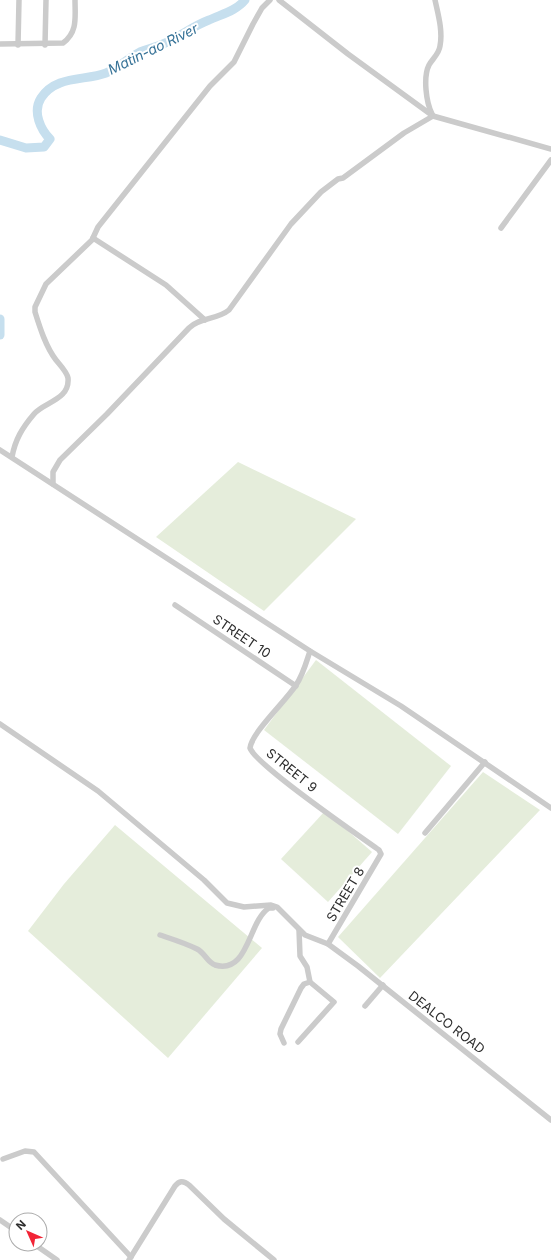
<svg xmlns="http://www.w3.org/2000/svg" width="551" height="1260" font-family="Inter,sans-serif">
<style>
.green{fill:#e5eddb}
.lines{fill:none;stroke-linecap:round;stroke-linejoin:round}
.river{stroke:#c6dfee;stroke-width:9}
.street{stroke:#cbcbcb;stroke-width:5.5}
.labels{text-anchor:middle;stroke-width:4;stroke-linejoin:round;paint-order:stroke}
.street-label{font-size:13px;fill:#2e2e2e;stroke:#fff}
.water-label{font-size:14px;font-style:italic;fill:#367297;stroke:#fff}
</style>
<rect width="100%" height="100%" fill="#fff"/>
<g class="green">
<path d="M238,462L356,519L264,611L156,537Z"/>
<path d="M316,660L451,766L398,834L264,730Z"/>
<path d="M483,772L540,810L380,978L338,937Z"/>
<path d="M325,811L372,852L328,902L281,859Z"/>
<path d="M115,825L262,948L168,1058L28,931L64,884Z"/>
</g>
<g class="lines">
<g class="river">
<path d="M0,140L26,148L44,147L50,139C41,130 32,112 41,98C56,75 85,81 106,73C119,68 128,58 140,52C147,49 156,47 163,44C179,37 193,26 209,20C222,14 236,11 245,0"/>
<path d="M0,319V335"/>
</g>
<g class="street">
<path d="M279,0L348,54L433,116L551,149"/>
<path d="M0,44L63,43C78,32 75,17 75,0"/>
<path d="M18,45L19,0"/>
<path d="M45,45L46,0"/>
<path d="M432,114C426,102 423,77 429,65C433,58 439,54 440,46C443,31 438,14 435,0"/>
<path d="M501,228L551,160"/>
<path d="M93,238L166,285L205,320"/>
<path d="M0,450L310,651L401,706L551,808"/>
<path d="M12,457C15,440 22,428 34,414C44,402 70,400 68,378C67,372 60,365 56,360C46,347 40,328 35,312V307L46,284L92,240L98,227L210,86L234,62L253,24L262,8L270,0"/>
<path d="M53,484V472L60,460L107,414L189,328C200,317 217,320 229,310L291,224L321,192L338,179L343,178L404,133L433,116"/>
<path d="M175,605L296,686"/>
<path d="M310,651C306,663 303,675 296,685C286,701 252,732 250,748C256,765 358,835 379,850L381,854L328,944"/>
<path d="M0,724L98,791L204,880L227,903L244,907L271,905L277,907L305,935L328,944L358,966L551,1120"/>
<path d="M425,833L485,762"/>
<path d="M160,935C172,939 185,943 197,949C205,953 207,962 215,965C249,975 248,921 269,908H273"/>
<path d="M365,1006L383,985"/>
<path d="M298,1042L334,1002L310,982L307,967L300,956L299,930"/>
<path d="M284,1043L280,1034L281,1029L301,988L304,984L310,982"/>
<path d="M3,1159L25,1151L34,1152L131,1257"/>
<path d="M0,1220L16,1231"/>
<path d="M34,1244L57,1260"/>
<path d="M129,1260L175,1186C179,1181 183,1180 189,1185L224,1219L274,1260"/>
</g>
</g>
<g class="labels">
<g class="street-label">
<text transform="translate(242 636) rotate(34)" y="5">STREET 10</text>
<text transform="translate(292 770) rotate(39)" y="5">STREET 9</text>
<text transform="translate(345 894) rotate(-59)" y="5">STREET 8</text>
<text transform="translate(447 1022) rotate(38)" y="5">DEALCO ROAD</text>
</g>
<g class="water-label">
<text transform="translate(153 49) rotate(-26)" y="5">Matin-ao River</text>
</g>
</g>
<g transform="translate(28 1232) rotate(315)"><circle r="19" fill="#ffffff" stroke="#ababab"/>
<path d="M0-3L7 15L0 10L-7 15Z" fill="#f22436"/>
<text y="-6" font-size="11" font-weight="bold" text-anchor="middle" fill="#2e2e2e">N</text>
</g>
</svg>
